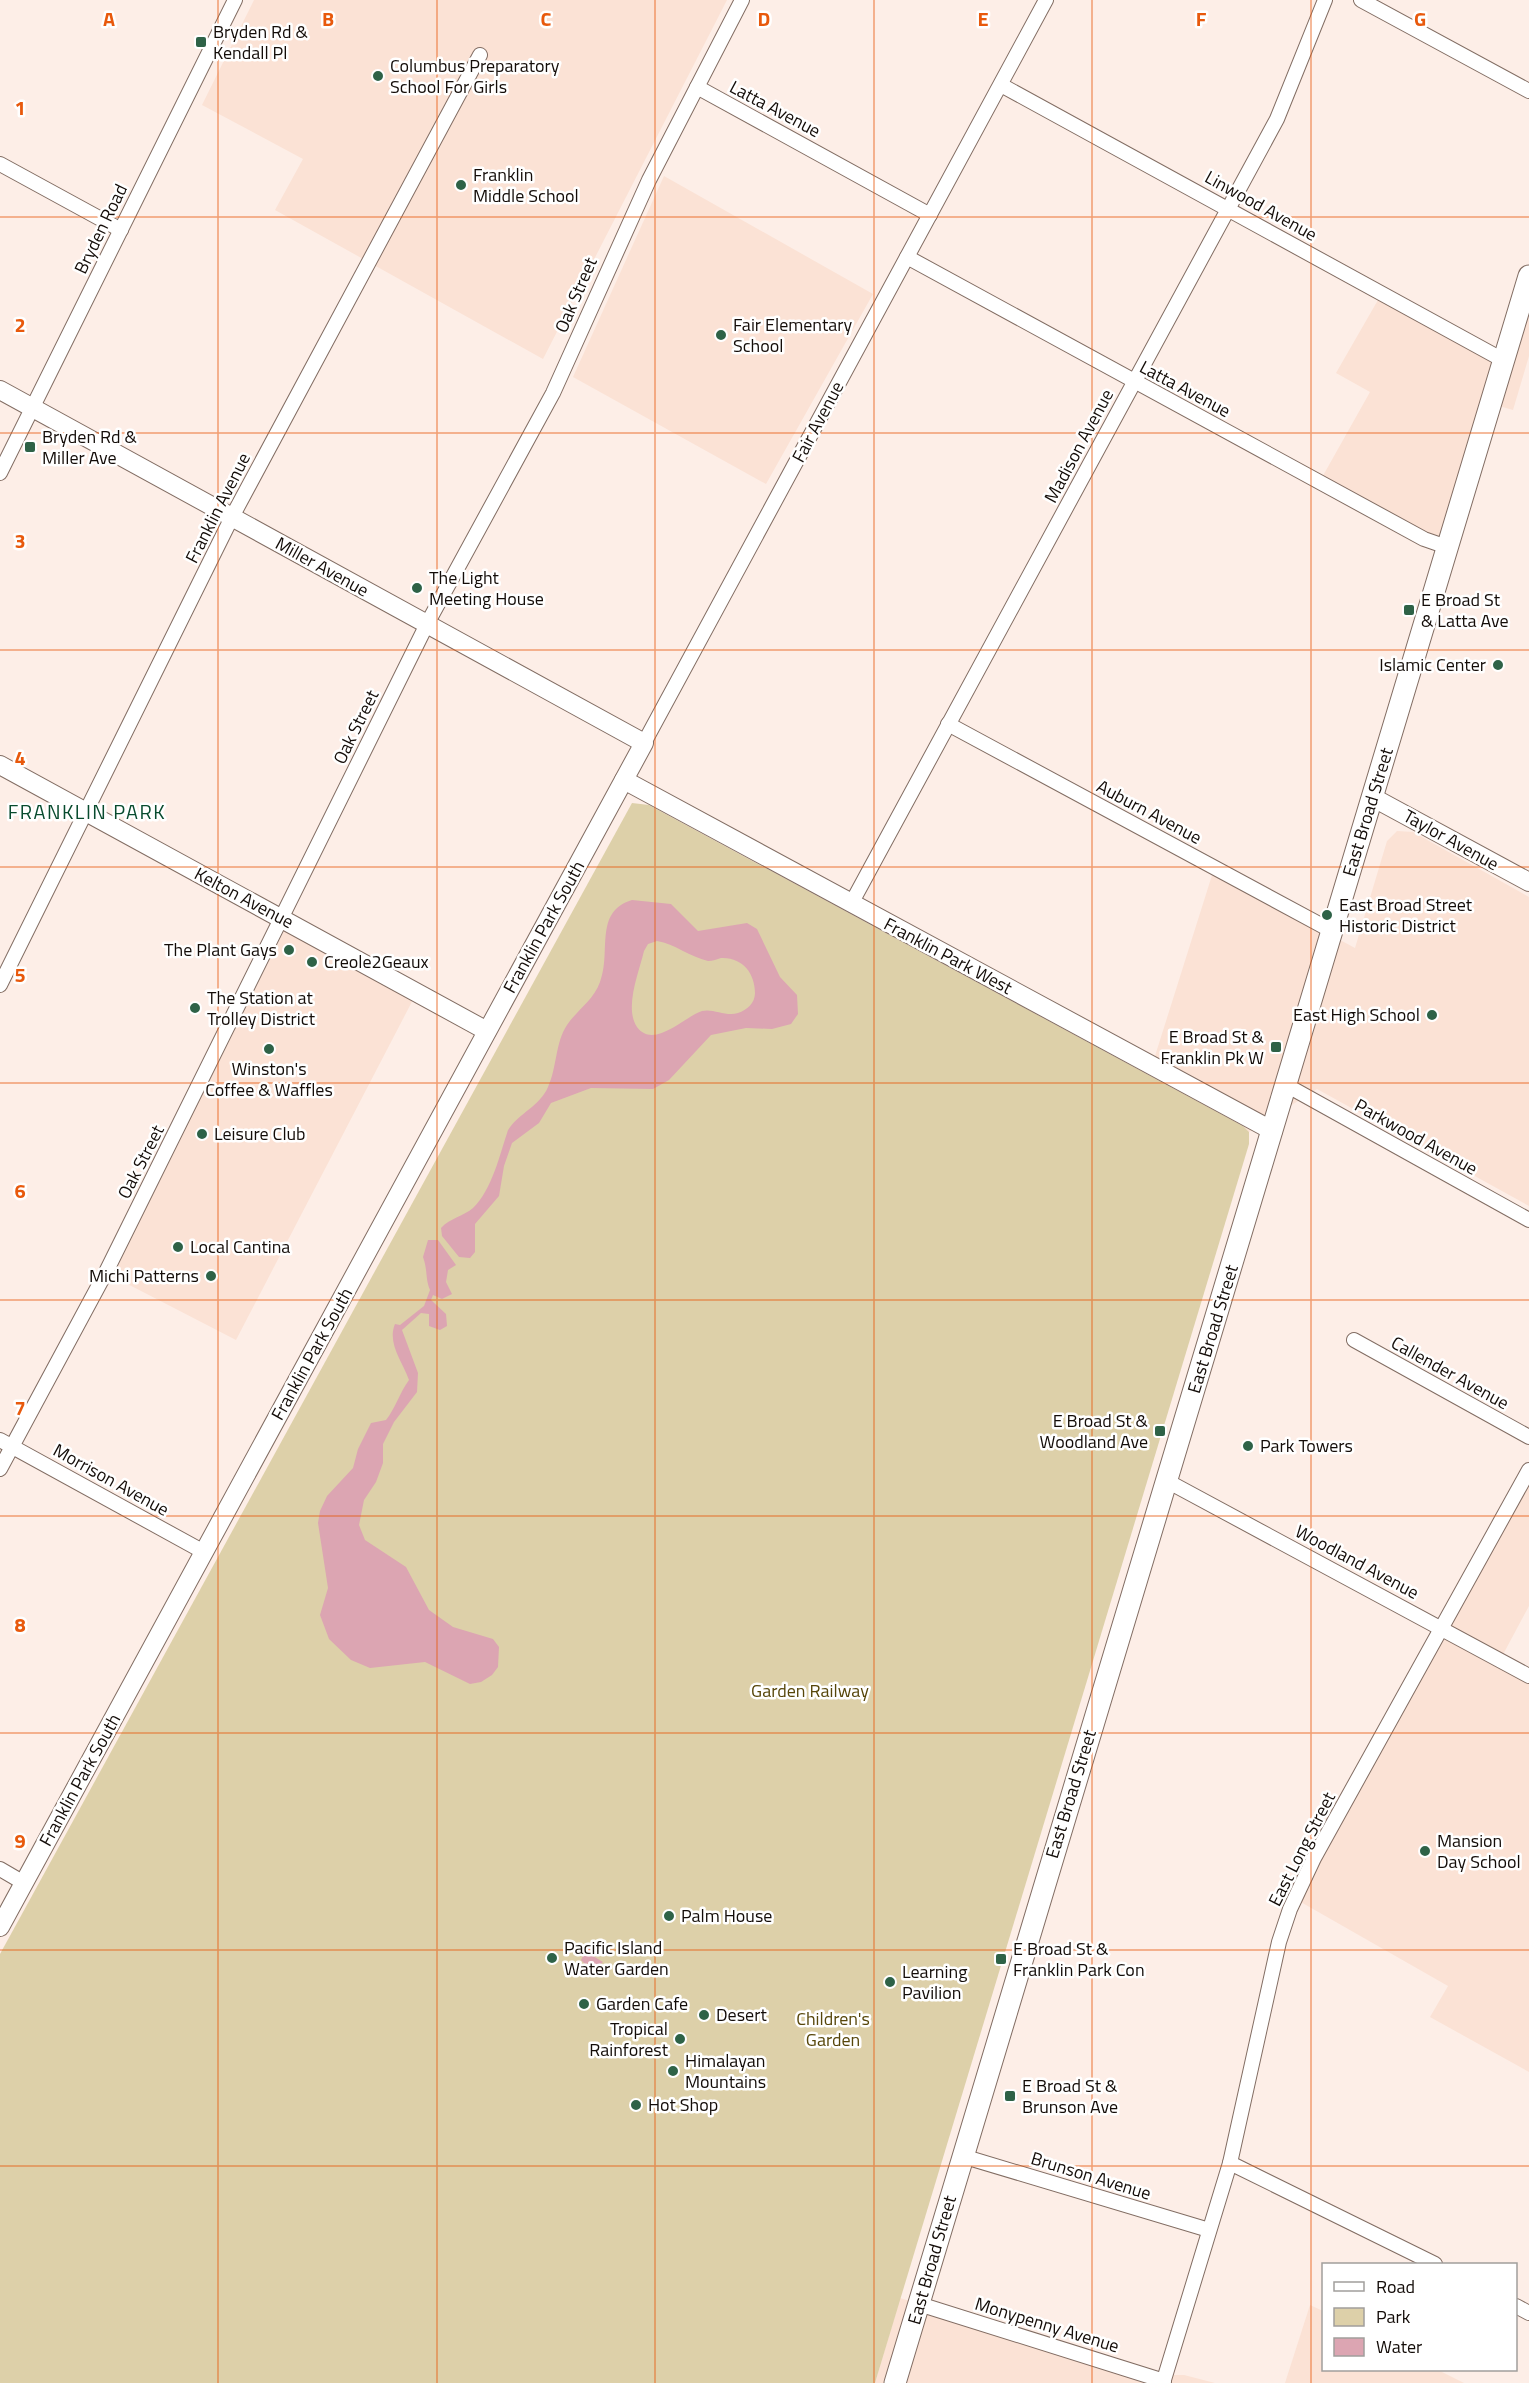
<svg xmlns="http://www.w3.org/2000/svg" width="1529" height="2383" font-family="'Titillium Web',sans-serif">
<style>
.built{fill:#fbe2d5}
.green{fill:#ddd0a9}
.water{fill:#dca5b2;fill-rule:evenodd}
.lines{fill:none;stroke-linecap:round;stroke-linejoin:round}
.street-casing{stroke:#826d63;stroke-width:16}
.secondary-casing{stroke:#826d63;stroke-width:20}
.primary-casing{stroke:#826d63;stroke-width:23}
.street{stroke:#fff;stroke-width:14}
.secondary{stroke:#fff;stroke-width:18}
.primary{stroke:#fff;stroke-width:21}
.grid{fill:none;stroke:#e8590c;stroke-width:1.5;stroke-opacity:0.55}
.poi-dot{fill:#2e6247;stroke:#fff;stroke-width:2}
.labels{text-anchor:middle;stroke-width:5;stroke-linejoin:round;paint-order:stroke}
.poi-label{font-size:18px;fill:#130c08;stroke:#fff;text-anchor:start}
.street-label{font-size:18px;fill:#130c08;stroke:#fff}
.park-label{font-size:18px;fill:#57460a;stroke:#fff}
.neighbourhood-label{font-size:20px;letter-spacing:1.5px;fill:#084b2e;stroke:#fff}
.grid-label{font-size:20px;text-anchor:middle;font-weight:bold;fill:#e8590c;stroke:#fff;stroke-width:5;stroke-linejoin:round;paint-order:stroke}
</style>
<rect width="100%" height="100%" fill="#fdeee7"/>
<g class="built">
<path d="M254,0H727L543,359L275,210L303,159L202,105Z"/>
<path d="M664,176L873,294L766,484L573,377Z"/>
<path d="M1529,278V356L1513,410L1492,404L1446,551L1320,481L1370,392L1336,373L1382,293L1505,359Z"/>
<path d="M1397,831L1413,832L1529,897V1206L1317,1089L1249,1132L1243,1126L1149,1075L1213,872L1355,948L1387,841Z"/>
<path d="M285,929L417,992L236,1340L112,1276Z"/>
<path d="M1529,1471V1606L1499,1662L1529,1678V2072L1430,2017L1448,1986L1299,1901Z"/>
<path d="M900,2298L1156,2375H1184L1215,2383H875Z"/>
<path d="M1310,2305L1323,2311L1324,2370H1438L1464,2383H1285Z"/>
</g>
<path class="green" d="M632,803L649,805L1243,1126L1249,1132V1144L875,2383H0V1954Z"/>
<g class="water">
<path d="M632,900L671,904L698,931L747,923L757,929L780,977L797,995L798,1014L791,1024L772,1029L746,1028L711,1035L669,1080L653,1089L591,1088L551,1103L539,1123L512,1143L504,1166L499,1196L475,1224V1252L470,1258L459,1257L442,1236L441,1228C450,1218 464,1216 473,1208C492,1190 500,1154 508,1130C519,1113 540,1106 548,1087C557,1068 555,1043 567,1025C577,1010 593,1001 600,982C612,952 593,912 632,900ZM657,941C675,944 690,957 708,961C713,961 717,959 721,958C743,957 755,974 755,993C755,1003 747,1010 738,1013C726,1017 713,1008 702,1011C685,1016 654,1050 637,1027C624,1008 639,972 644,951L648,944Z"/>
<path d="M428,1240H438L456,1265L448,1270L446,1282L452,1294L442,1299L433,1295L431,1300L446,1314L447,1326L440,1330L429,1326V1314L421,1313L402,1330L418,1373L417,1392L394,1422L383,1444V1463L376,1482L364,1500L359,1525L365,1540L406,1567L429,1610L453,1627L493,1639L499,1647L498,1667L492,1675L481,1682L470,1684L425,1662L370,1668L351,1660L329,1639L320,1615L328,1588L318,1523L320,1511L327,1496L353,1468L358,1449L371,1423L386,1420C395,1409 399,1394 409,1380C402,1361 387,1343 395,1324L400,1325L424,1306L430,1290C425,1278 428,1271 423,1257Z"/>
<path d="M589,1944L594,1946L593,1956L603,1962L597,1968L593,1963L585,1964L581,1960Z"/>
</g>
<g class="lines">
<defs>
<g id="street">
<path d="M1361,0L1529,91"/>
<path d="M1001,85L1503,360"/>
<path d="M697,87L930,215"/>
<path d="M0,164L121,230"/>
<path d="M907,257L1424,539L1447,547"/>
<path d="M0,473L235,0"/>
<path d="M948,724L1332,931"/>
<path d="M644,743L1046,0"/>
<path d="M851,904L1277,119L1325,0"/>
<path d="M0,985L232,517L480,55"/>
<path d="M1286,1085L1529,1220"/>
<path d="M1354,1340L1529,1437"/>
<path d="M0,1440L204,1552"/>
<path d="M0,1469L106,1272L427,624L553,393L649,180L742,0"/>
<path d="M1167,1481L1529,1676"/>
<path d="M0,1869L24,1883"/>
<path d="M962,2156L1209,2230"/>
<path d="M1230,2163L1435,2264"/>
<path d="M919,2304L1164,2381"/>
<path d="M1516,2306L1529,2313"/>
<path d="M1163,2383L1230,2163L1279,1942L1290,1909L1314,1858L1529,1470"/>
</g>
<g id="secondary">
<path d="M0,390L644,743L0,1927"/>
<path d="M0,765L487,1031"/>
<path d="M624,780L1273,1131"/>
<path d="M1372,797L1529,882"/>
</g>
<path id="primary" d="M895,2383L1529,276"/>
</defs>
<use href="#street" class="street-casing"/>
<use href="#secondary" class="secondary-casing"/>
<use href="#primary" class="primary-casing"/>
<use href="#street" class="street"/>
<use href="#secondary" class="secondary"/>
<use href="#primary" class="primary"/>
</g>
<path class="grid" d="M218,0V2383M437,0V2383M655,0V2383M874,0V2383M1092,0V2383M1311,0V2383M0,217H1529M0,433H1529M0,650H1529M0,867H1529M0,1083H1529M0,1300H1529M0,1516H1529M0,1733H1529M0,1950H1529M0,2166H1529"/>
<g class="poi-dot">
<rect x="195" y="36" width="12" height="12" rx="3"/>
<circle cx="378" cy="76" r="6"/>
<circle cx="461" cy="185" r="6"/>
<circle cx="721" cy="335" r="6"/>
<rect x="24" y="441" width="12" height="12" rx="3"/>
<circle cx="417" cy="588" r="6"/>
<rect x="1403" y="604" width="12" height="12" rx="3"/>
<circle cx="1498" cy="665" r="6"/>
<circle cx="1327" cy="915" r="6"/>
<circle cx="289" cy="950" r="6"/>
<circle cx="312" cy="962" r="6"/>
<circle cx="195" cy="1008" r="6"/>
<circle cx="1432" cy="1015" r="6"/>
<rect x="1270" y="1041" width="12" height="12" rx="3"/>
<circle cx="269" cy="1049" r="6"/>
<circle cx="202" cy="1134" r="6"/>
<circle cx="178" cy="1247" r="6"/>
<circle cx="211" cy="1276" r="6"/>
<rect x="1154" y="1425" width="12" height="12" rx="3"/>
<circle cx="1248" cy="1446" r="6"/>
<circle cx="1425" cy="1851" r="6"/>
<circle cx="669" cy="1916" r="6"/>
<circle cx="552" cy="1958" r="6"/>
<rect x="995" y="1953" width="12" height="12" rx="3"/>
<circle cx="890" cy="1982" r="6"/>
<circle cx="584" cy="2004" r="6"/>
<circle cx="704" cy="2015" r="6"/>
<circle cx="680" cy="2039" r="6"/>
<circle cx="673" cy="2071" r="6"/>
<rect x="1004" y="2090" width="12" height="12" rx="3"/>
<circle cx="636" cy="2105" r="6"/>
</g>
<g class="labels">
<g class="poi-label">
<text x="213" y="38">Bryden Rd &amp;<tspan x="213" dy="21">Kendall Pl</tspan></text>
<text x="390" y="72">Columbus Preparatory<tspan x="390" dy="21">School For Girls</tspan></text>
<text x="473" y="181">Franklin<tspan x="473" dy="21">Middle School</tspan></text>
<text x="733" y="331">Fair Elementary<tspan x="733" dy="21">School</tspan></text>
<text x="42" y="443">Bryden Rd &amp;<tspan x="42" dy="21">Miller Ave</tspan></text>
<text x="429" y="584">The Light<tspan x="429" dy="21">Meeting House</tspan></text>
<text x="1421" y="606">E Broad St<tspan x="1421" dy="21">&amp; Latta Ave</tspan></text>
<text x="1486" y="671" text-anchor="end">Islamic Center</text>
<text x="1339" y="911">East Broad Street<tspan x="1339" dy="21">Historic District</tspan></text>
<text x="277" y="956" text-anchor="end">The Plant Gays</text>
<text x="324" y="968">Creole2Geaux</text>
<text x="207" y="1004">The Station at<tspan x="207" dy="21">Trolley District</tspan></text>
<text x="1420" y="1021" text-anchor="end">East High School</text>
<text x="1264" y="1043" text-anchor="end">E Broad St &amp;<tspan x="1264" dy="21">Franklin Pk W</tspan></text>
<text x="269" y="1075" text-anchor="middle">Winston's<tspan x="269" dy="21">Coffee &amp; Waffles</tspan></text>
<text x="214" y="1140">Leisure Club</text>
<text x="190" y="1253">Local Cantina</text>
<text x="199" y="1282" text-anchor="end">Michi Patterns</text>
<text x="1148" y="1427" text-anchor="end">E Broad St &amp;<tspan x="1148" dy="21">Woodland Ave</tspan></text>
<text x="1260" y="1452">Park Towers</text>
<text x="1437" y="1847">Mansion<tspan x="1437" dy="21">Day School</tspan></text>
<text x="681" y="1922">Palm House</text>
<text x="564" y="1954">Pacific Island<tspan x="564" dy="21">Water Garden</tspan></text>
<text x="1013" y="1955">E Broad St &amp;<tspan x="1013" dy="21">Franklin Park Con</tspan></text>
<text x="902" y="1978">Learning<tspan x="902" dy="21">Pavilion</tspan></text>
<text x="596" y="2010">Garden Cafe</text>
<text x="716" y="2021">Desert</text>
<text x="668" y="2035" text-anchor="end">Tropical<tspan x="668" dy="21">Rainforest</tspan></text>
<text x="685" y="2067">Himalayan<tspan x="685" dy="21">Mountains</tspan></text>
<text x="1022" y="2092">E Broad St &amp;<tspan x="1022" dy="21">Brunson Ave</tspan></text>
<text x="648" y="2111">Hot Shop</text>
</g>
<g class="street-label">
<text transform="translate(775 109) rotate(28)" y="6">Latta Avenue</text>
<text transform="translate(1261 206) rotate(29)" y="6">Linwood Avenue</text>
<text transform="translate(101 229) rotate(-64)" y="6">Bryden Road</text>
<text transform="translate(576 295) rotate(-67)" y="6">Oak Street</text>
<text transform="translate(1185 389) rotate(28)" y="6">Latta Avenue</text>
<text transform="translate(818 422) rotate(-62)" y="6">Fair Avenue</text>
<text transform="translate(1079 446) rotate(-62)" y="6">Madison Avenue</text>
<text transform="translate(218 508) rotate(-63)" y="6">Franklin Avenue</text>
<text transform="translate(322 567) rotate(29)" y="6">Miller Avenue</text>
<text transform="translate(356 727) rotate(-64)" y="6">Oak Street</text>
<text transform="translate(1149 812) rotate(28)" y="6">Auburn Avenue</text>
<text transform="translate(1368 812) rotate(-73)" y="6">East Broad Street</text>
<text transform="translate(1451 840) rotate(29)" y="6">Taylor Avenue</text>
<text transform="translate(244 898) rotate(28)" y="6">Kelton Avenue</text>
<text transform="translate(544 927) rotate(-61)" y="6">Franklin Park South</text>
<text transform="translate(948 956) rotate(28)" y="6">Franklin Park West</text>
<text transform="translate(1416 1137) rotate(29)" y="6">Parkwood Avenue</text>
<text transform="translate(141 1162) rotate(-63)" y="6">Oak Street</text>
<text transform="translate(1213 1329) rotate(-73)" y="6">East Broad Street</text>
<text transform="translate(312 1354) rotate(-61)" y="6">Franklin Park South</text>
<text transform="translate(1450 1373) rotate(29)" y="6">Callender Avenue</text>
<text transform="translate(111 1480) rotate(29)" y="6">Morrison Avenue</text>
<text transform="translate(1357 1562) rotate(28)" y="6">Woodland Avenue</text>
<text transform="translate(80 1780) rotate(-61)" y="6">Franklin Park South</text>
<text transform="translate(1071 1794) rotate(-73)" y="6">East Broad Street</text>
<text transform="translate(1302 1849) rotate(-63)" y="6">East Long Street</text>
<text transform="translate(1091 2176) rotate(17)" y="6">Brunson Avenue</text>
<text transform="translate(932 2260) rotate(-74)" y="6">East Broad Street</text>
<text transform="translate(1047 2325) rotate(17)" y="6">Monypenny Avenue</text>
</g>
<g class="park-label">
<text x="810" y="1697">Garden Railway</text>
<text x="833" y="2025">Children's<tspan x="833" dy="21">Garden</tspan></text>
</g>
<g class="neighbourhood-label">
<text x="87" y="819">FRANKLIN PARK</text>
</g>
</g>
<g class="grid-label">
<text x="109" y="26">A</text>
<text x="328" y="26">B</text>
<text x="546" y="26">C</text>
<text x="764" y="26">D</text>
<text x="983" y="26">E</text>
<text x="1201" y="26">F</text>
<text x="1420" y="26">G</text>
<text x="20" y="115">1</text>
<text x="20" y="332">2</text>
<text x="20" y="548">3</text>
<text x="20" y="765">4</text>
<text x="20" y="982">5</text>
<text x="20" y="1198">6</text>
<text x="20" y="1415">7</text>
<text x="20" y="1632">8</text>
<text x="20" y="1848">9</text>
</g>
<rect x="1322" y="2263" width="195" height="108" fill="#ffffff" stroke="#a19e9c" stroke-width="1.5"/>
<rect x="1334" y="2282" width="30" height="9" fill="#ffffff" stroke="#a19e9c" stroke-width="1.5"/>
<text x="1376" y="2293" font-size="18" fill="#130c08">Road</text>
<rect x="1334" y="2308" width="30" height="18" fill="#ddd0a9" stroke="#a19e9c" stroke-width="1.5"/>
<text x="1376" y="2323" font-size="18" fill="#130c08">Park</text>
<rect x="1334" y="2338" width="30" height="18" fill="#dca5b2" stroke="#a19e9c" stroke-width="1.5"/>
<text x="1376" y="2353" font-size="18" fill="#130c08">Water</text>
</svg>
